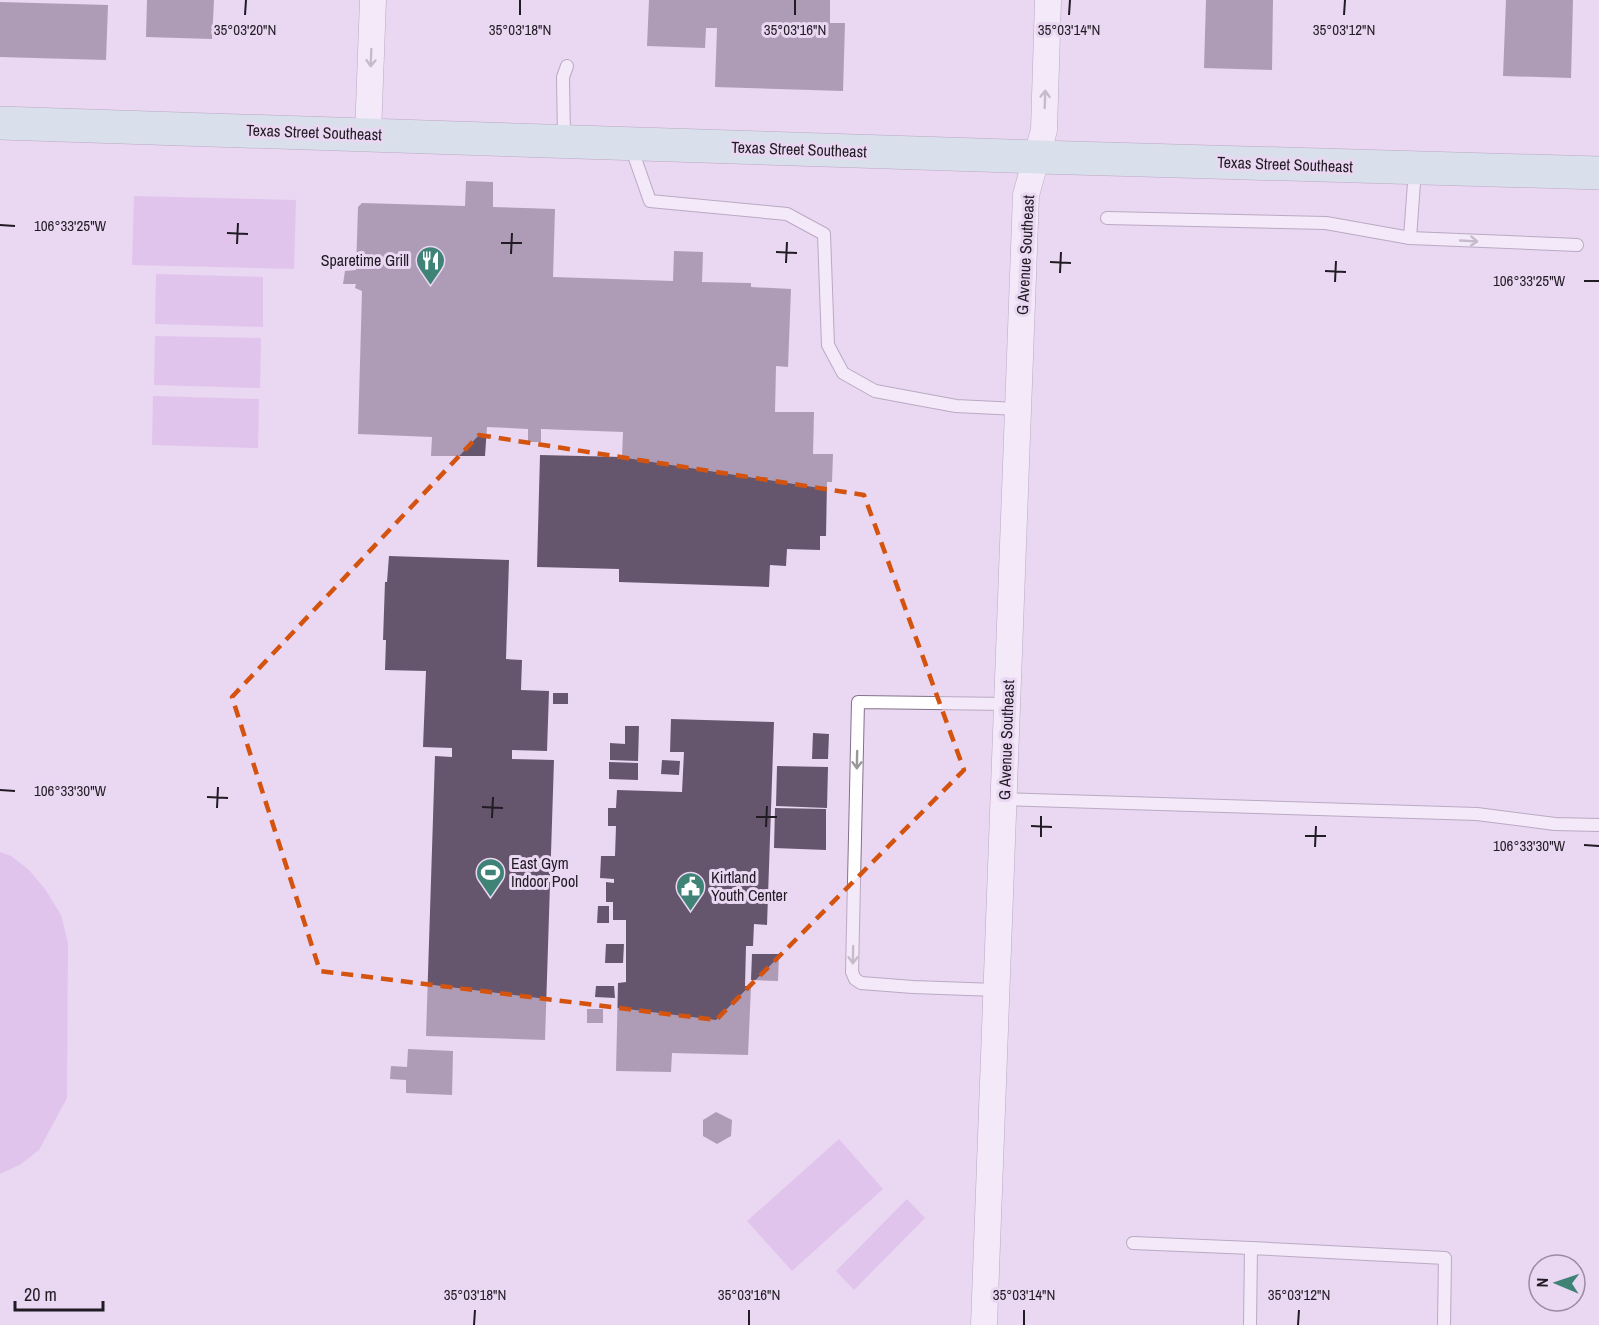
<svg xmlns="http://www.w3.org/2000/svg" width="1599" height="1325" font-family="'Archivo Narrow',sans-serif">
<style>
.green{fill:#d5aee5}
.building{fill:#66566d}
.lines{fill:none;stroke-linecap:round;stroke-linejoin:round}
.lane-casing{stroke:#83728a;stroke-width:14}
.street-casing{stroke:#83728a;stroke-width:27}
.secondary-casing{stroke:#83728a;stroke-width:34}
.lane{stroke:#fff;stroke-width:12}
.street{stroke:#fff;stroke-width:26}
.secondary{stroke:#c6e8e2;stroke-width:33}
.oneway{stroke:#9b989c}
.marked{fill:none;stroke:#d4530e;stroke-width:4.5;stroke-dasharray:12 8;stroke-linejoin:round}
.ticks{fill:none;stroke:#211b24;stroke-width:2}
.labels{text-anchor:middle;stroke-width:6;stroke-linejoin:round;paint-order:stroke}
.street-label{font-size:16px;fill:#211b24;stroke:#ead7f2}
.poi-label{font-size:16px;fill:#211b24;stroke:#ead7f2;text-anchor:start}
.ticks-label{font-size:15px;text-anchor:middle;fill:#211b24;stroke:#ead7f2;stroke-width:6;stroke-linejoin:round;paint-order:stroke}
</style>
<rect width="100%" height="100%" fill="#ead7f2"/>
<g class="green">
<path d="M134,196L296,200L294,269L132,265Z"/>
<path d="M156,274L263,277V327L155,324Z"/>
<path d="M155,336L261,338L260,388L154,385Z"/>
<path d="M153,396L259,399L258,448L152,445Z"/>
<path d="M0,852L11,856L29,870L45,889L61,915L68,943L67,1098L39,1150L21,1164L0,1174Z"/>
<path d="M839,1139L883,1189L792,1271L747,1221Z"/>
<path d="M907,1199L925,1218L854,1290L836,1271Z"/>
</g>
<g class="building">
<path d="M147,0H214L212,39L146,37Z"/>
<path d="M649,0H830V23H845L843,91L715,87L717,28H706L705,48L647,46Z"/>
<path d="M1206,0H1273L1272,70L1204,68Z"/>
<path d="M1506,0H1573L1571,78L1503,76Z"/>
<path d="M0,2L108,5L106,60L0,57Z"/>
<path d="M466,181L493,182V207L555,209L553,277L673,281L674,251L703,252L702,282L751,283V287L791,289L788,367L776,366L775,412H814L813,454H833L832,482H827L826,536H820V550L787,549L786,566L770,565L769,587L619,582V569L537,567L540,455L622,457L623,432L541,429V442H528V429L487,427L485,456H431L432,437L358,434L362,291L355,288L356,284H343L345,271L356,270L358,207L362,203L465,206Z"/>
<path d="M389,556L509,560L506,659L522,660L521,690L549,691L547,751L512,750V759L554,760L545,1040L426,1036L435,756L452,757V748L423,747L426,671L385,670L386,640H383L385,582H387Z"/>
<rect x="553" y="693" width="15" height="11"/>
<path d="M671,719L774,722L767,925L754,924L753,946H746L745,986H751L748,1055L672,1053L671,1072L616,1071L618,983L626,982V920H613V902H606V882L614,883V879L600,878L601,856H615L616,826H608V808H616L617,790L682,792L684,752H670Z"/>
<path d="M625,726H639L638,761L610,760V743L625,744Z"/>
<path d="M813,733L829,734L828,759H812Z"/>
<path d="M662,760L680,761L679,775L661,774Z"/>
<path d="M609,762L638,763V780L609,779Z"/>
<path d="M777,766L828,767L827,808L776,806Z"/>
<path d="M775,808L826,809V850L774,848Z"/>
<path d="M598,906H609V923H597Z"/>
<path d="M606,944H624L623,963H605Z"/>
<path d="M752,954H779L778,981L751,980Z"/>
<path d="M596,986H614L615,998L595,997Z"/>
<rect x="587" y="1009" width="16" height="14"/>
<path d="M408,1049L453,1051L452,1095L406,1093V1080L390,1079L391,1066L407,1067Z"/>
<path d="M716,1112L732,1120L731,1136L717,1144L703,1136V1120Z"/>
</g>
<g class="lines">
<defs>
<g id="lane">
<path d="M564,139L563,77L567,66"/>
<path d="M631,147L650,201L787,214L824,234L828,345L843,373L875,391L956,406L1018,409"/>
<path d="M1107,218L1326,223L1410,238L1415,169"/>
<path d="M1410,238L1577,245"/>
<path d="M1004,799L1477,814L1555,824L1599,825"/>
<path d="M996,990L913,987L861,983L855,979L852,972L858,702L1007,704"/>
<path d="M1133,1243L1251,1248"/>
<path d="M1250,1325L1251,1248L1445,1258L1444,1325"/>
</g>
<g id="street">
<path d="M368,134L373,0"/>
<path d="M984,1325L1026,195L1044,130L1048,0"/>
</g>
<path id="secondary" d="M0,123L1038,157L1599,173"/>
</defs>
<use href="#lane" class="lane-casing"/>
<use href="#street" class="street-casing"/>
<use href="#secondary" class="secondary-casing"/>
<use href="#lane" class="lane"/>
<use href="#street" class="street"/>
<use href="#secondary" class="secondary"/>
</g>
<defs><path id="oneway-shaft" d="M-6 0H5M1.5-3L5.5 0L1.5 3" fill="none" stroke-width="1.6" stroke-linecap="round" stroke-linejoin="round" transform="scale(1.5)"/></defs>
<g class="oneway">
<use href="#oneway-shaft" transform="translate(371 58) rotate(92)"/>
<use href="#oneway-shaft" transform="translate(1045 99) rotate(-88)"/>
<use href="#oneway-shaft" transform="translate(1469 241) rotate(3)"/>
<use href="#oneway-shaft" transform="translate(857 760) rotate(91)"/>
<use href="#oneway-shaft" transform="translate(853 955) rotate(91)"/>
</g>
<path d="M0 0H1599V1325H0ZM479,435L864,495L964,770L716,1020L320,971L232,697Z" fill="#ead7f2" fill-opacity=".55" fill-rule="evenodd"/>
<path class="marked" d="M479,435L864,495L964,770L716,1020L320,971L232,697Z"/>
<path class="ticks" d="M245,15L246,0M520,15V0M795,15V0M1069,15L1070,0M1344,15L1345,0M0,225L15,226M227,233L248,234M501,243H522M237,244L238,223M776,252L797,253M511,254L512,233M1050,262L1071,263M786,263L787,242M1325,271L1346,272M1060,273L1061,252M1584,281H1599M1335,282L1336,261M0,790L15,791M207,797L228,798M482,807L503,808M217,808L218,787M756,817H777M492,818L493,797M1031,826L1052,827M766,827L767,806M1305,836H1326M1041,837V816M1584,845L1599,846M1315,847L1316,826M474,1325L475,1310M749,1325V1310M1024,1325V1310M1298,1325L1299,1310"/>
<defs>
<symbol id="restaurant-pin" viewBox="-11 -11 22 30"><path d="M0 17L-7.5 6A9.5 9.5 0 1 1 7.5 6Z" fill="#3f8376" stroke="#ead7f2"/><path d="M-5-6h1v4h1v-4h1v4h1v-4h1v5L-1.5 .5V6h-2V.5L-5-1ZM5-6V6H3V1.5H1.5Q1.5-4 5-6Z" fill="#fff"/></symbol>
<symbol id="stadium-pin" viewBox="-11 -11 22 30"><path d="M0 17L-7.5 6A9.5 9.5 0 1 1 7.5 6Z" fill="#3f8376" stroke="#ead7f2"/><path d="M0-5a6.5 5 0 1 0 0 10a6.5 5 0 1 0 0-10ZM-3.5-1.8h7v3.6h-7Z" fill="#fff"/></symbol>
<symbol id="civic-pin" viewBox="-11 -11 22 30"><path d="M0 17L-7.5 6A9.5 9.5 0 1 1 7.5 6Z" fill="#3f8376" stroke="#ead7f2"/><path d="M-.6-6.5H3V-4.5H.6V-3L4-1V1h2V6H-6V1h2V-1L-.6-3ZM-1.2 2.5V6h2.4V2.5Z" fill="#fff"/></symbol>
</defs>
<g fill-rule="evenodd">
<use href="#restaurant-pin" x="414" y="244" width="33" height="45"/>
<use href="#stadium-pin" x="474" y="856" width="33" height="45"/>
<use href="#civic-pin" x="674" y="870" width="33" height="45"/>
</g>
<g class="labels">
<g class="street-label">
<text transform="translate(314 132) rotate(2)" y="6">Texas Street Southeast</text>
<text transform="translate(799 149) rotate(2)" y="6">Texas Street Southeast</text>
<text transform="translate(1285 164) rotate(2)" y="6">Texas Street Southeast</text>
<text transform="translate(1025 255) rotate(-87)" y="6">G Avenue Southeast</text>
<text transform="translate(1006 740) rotate(-88)" y="6">G Avenue Southeast</text>
</g>
<g class="poi-label">
<text x="409" y="266" text-anchor="end">Sparetime Grill</text>
<text x="511" y="869">East Gym<tspan x="511" dy="18">Indoor Pool</tspan></text>
<text x="711" y="883">Kirtland<tspan x="711" dy="18">Youth Center</tspan></text>
</g>
</g>
<g class="ticks-label">
<text x="245" y="35">35°03'20"N</text>
<text x="520" y="35">35°03'18"N</text>
<text x="795" y="35">35°03'16"N</text>
<text x="1069" y="35">35°03'14"N</text>
<text x="1344" y="35">35°03'12"N</text>
<text x="70" y="231">106°33'25"W</text>
<text x="1529" y="286">106°33'25"W</text>
<text x="70" y="796">106°33'30"W</text>
<text x="1529" y="851">106°33'30"W</text>
<text x="475" y="1300">35°03'18"N</text>
<text x="749" y="1300">35°03'16"N</text>
<text x="1024" y="1300">35°03'14"N</text>
<text x="1299" y="1300">35°03'12"N</text>
</g>
<g transform="translate(1557 1283) rotate(272)"><circle r="28" fill="#ead7f2" stroke="#9a8ca0" stroke-width="1.5"/>
<path d="M0-4.5L10 22L0 15L-10 22Z" fill="#3f8376"/>
<text y="-9" font-size="16" font-weight="bold" text-anchor="middle" fill="#211b24">N</text>
</g>
<path d="M15 1301v9h88v-9" fill="none" stroke="#211b24" stroke-width="3"/>
<text x="24" y="1301" font-size="18" fill="#211b24" stroke="#ead7f2" stroke-width="4.5" paint-order="stroke">20 m</text>
</svg>
